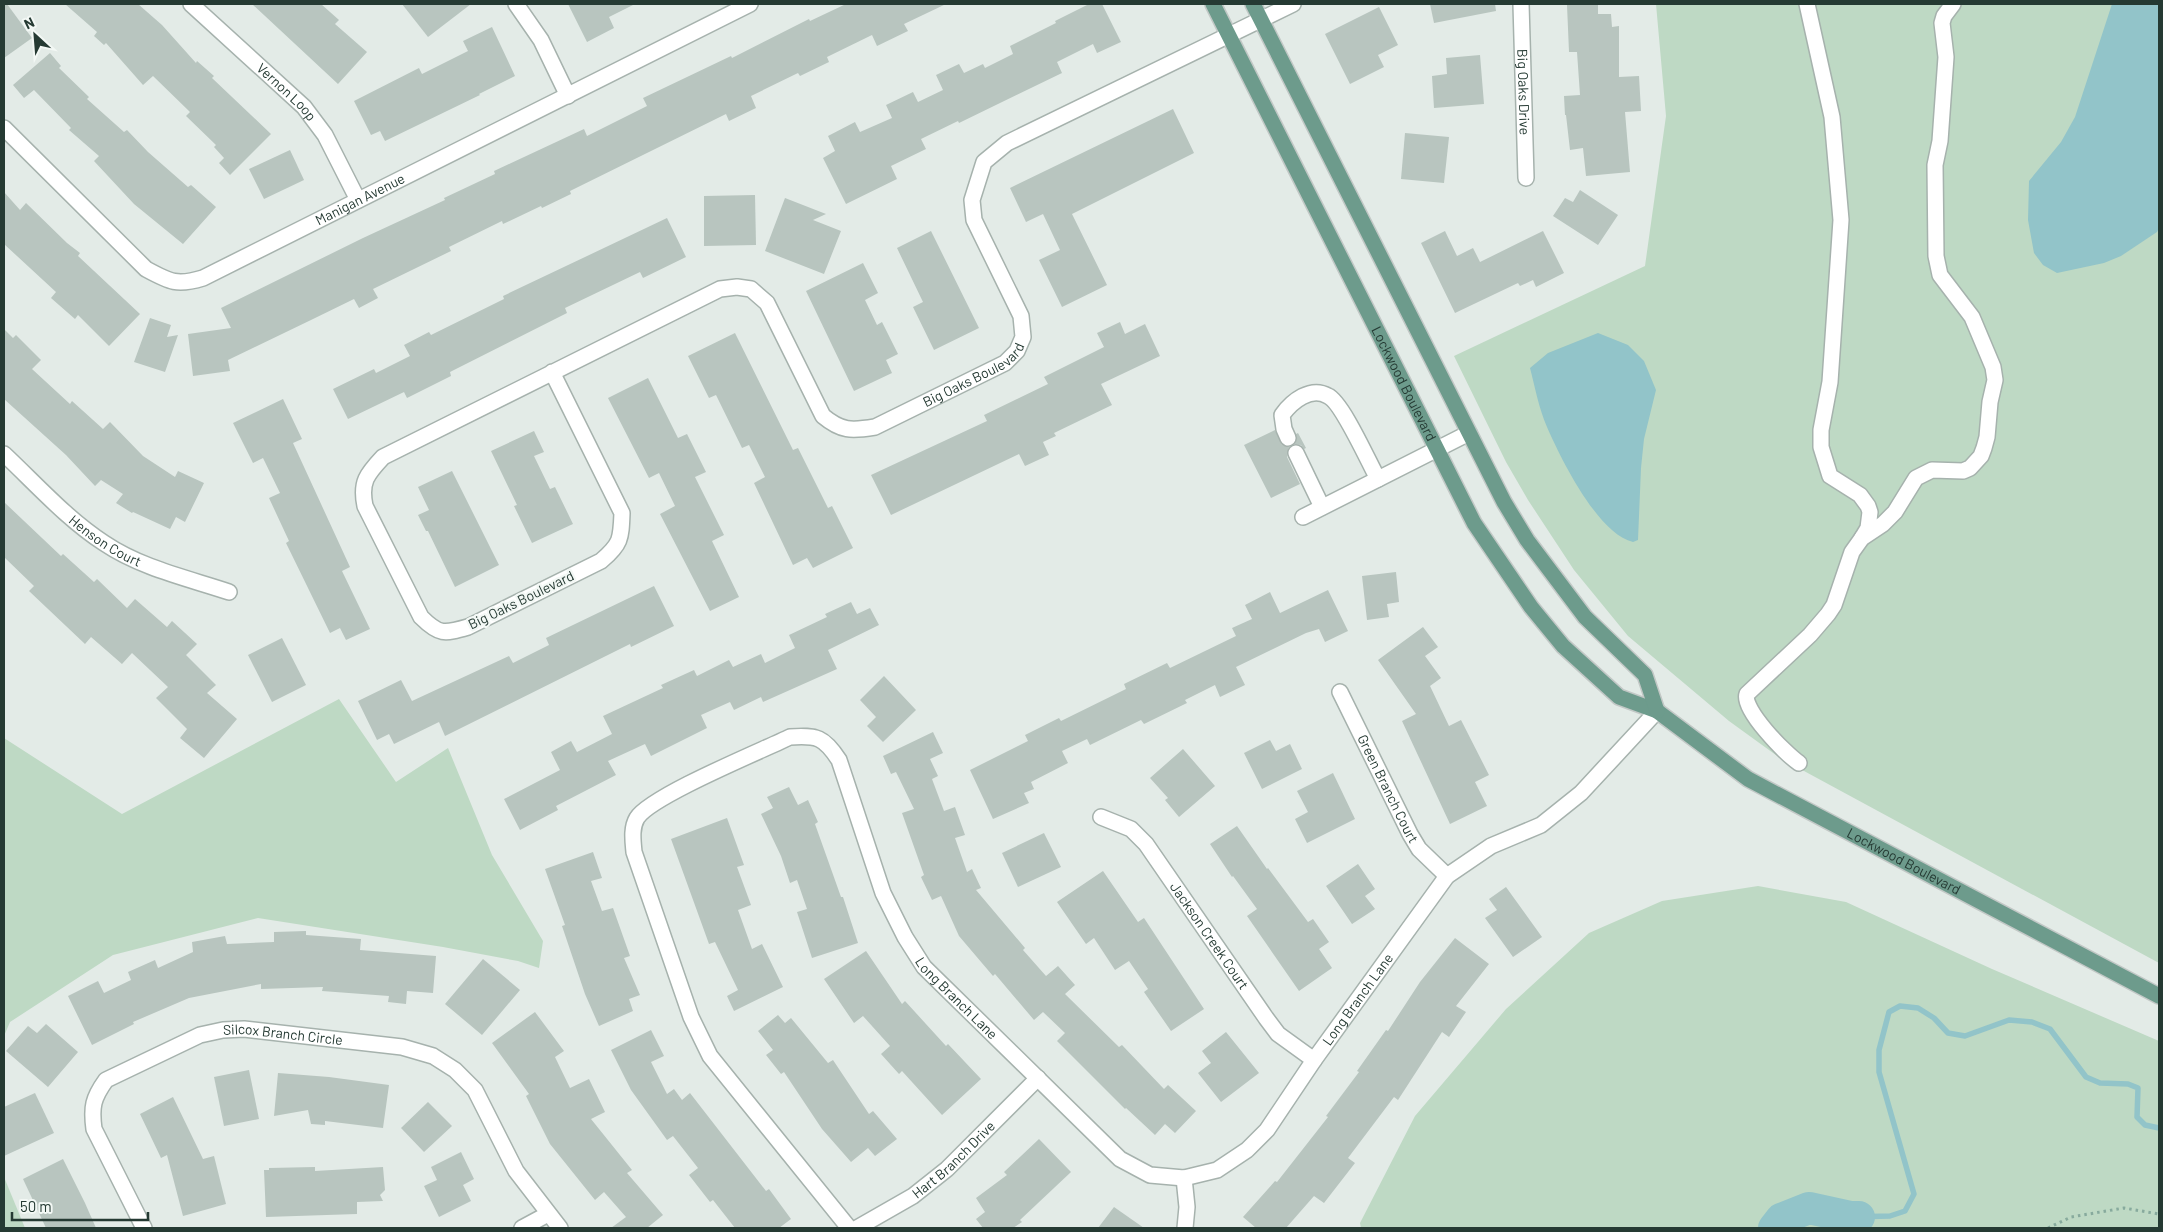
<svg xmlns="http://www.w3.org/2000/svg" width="2163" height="1232" font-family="Barlow,sans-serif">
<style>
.green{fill:#bed9c4}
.water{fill:#92c4c9}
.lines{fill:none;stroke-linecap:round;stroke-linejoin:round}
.stream{stroke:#92c4c9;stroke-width:5.5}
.river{stroke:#92c4c9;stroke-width:32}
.building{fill:#b8c5bf}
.minor-casing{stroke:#a6b2ad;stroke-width:18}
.major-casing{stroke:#c2c8c6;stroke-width:18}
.path{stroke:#87aa9d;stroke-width:3;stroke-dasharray:2.5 4;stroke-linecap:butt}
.minor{stroke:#fff;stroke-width:15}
.major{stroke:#6d9b8c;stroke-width:15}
.labels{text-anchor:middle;stroke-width:4.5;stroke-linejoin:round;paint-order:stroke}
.street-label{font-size:14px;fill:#253a33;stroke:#f3f8f5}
</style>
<rect width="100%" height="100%" fill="#e3ebe7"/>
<g class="green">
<path d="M1656,4H2159V963L1780,758L1729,721L1628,636L1574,570L1528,500L1506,462L1454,356L1645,266L1666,116Z"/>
<path d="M339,699L396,782L448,748L492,855L543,941L539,968L518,961L443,947L258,918L113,955L10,1022L4,1036V738L122,814Z"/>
<path d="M1758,886L1846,902L1992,969L2159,1041V1228H1361L1360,1223L1415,1116L1506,1009L1589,933L1662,901Z"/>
<path d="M4,1177L25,1228H4Z"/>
</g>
<g class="water">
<path d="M2112,4H2159V228L2157,232L2121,256L2104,263L2057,273L2043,265L2034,253L2028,220L2029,181L2061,142L2075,117Z"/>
<path d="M1598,333L1628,345L1644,361L1656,390L1644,439L1641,468L1638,540L1633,542C1598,534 1561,459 1547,427C1539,409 1535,387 1530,368L1548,353Z"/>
</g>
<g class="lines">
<path class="stream" d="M1844,1228L1850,1217L1890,1216L1905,1211L1914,1194L1879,1072V1050L1889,1012L1900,1006L1918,1008L1934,1018L1948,1033L1965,1036L2009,1020L2032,1022L2050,1029L2086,1077L2100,1083L2128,1084L2138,1088L2137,1117L2145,1125L2159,1128"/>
<path class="river" d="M1774,1228L1781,1219L1809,1208L1850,1217H1859"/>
</g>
<g class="building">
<path d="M4,4H7L32,38L4,58Z"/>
<path d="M65,4H138L162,25L196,63L197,61L214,76L212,78L271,134L230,175L219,163L224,158L214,147L216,145L186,116L190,112L153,76L143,85L106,43L104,45L94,36L97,32Z"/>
<path d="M252,4H321L339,20L335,24L367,52L338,84Z"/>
<path d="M402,4H471L428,37Z"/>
<path d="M568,4H635L609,17L614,28L587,42Z"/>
<path d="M846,4H946L904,24L908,31L877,46L872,35L827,57L829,62L800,76L798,73L751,96L756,108L729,121L726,114L570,191L571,194L542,208L541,206L503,224L502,221L449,247L451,251L373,289L378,298L359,308L354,299L311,320L228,360L230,371L193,376L188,334L231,328L221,308L363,238L445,200L444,198L495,174L494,171L584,129L587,136L647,106L643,98L731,56L732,58L809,19L810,21Z"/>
<path d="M1089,4H1102L1121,42L1097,53L1093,44L1057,62L1062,73L959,123L958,121L921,139L926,149L891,166L897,179L846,204L823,158L835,151L828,136L855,122L860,132L892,118L886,105L913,92L918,102L943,90L936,75L959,64L964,73L983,64L985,68L1013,54L1010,46L1056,23L1055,21Z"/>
<path d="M1430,4H1495L1496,11L1434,23Z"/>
<path d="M1598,4V14H1611L1612,27L1619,26V77L1639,76L1641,111L1625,112L1630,172L1586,176L1583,148L1570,150L1566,115H1565L1564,96L1580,95L1577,52H1569L1567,5Z"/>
<path d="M1379,7L1398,45L1378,55L1384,67L1350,84L1325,34Z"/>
<path d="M492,27L515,76L479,94L480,95L385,141L380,131L371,135L354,101L419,68L422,74L468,51L463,41Z"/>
<path d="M50,53L61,66L59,68L89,97L87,99L124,132L127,130L148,152L188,187L191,185L216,207L183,244L134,204L94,161L99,156L69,130L71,128L34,90L24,98L13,85Z"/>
<path d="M1480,55L1484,104L1434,108L1432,76L1447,74L1446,58Z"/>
<path d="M1173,109L1194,153L1072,214L1107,285L1062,307L1039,260L1060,250L1043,214L1026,222L1010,188Z"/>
<path d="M1405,133L1449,137L1444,183L1401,179Z"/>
<path d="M290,150L304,180L264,199L249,169Z"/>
<path d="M1580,190L1618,215L1598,245L1553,216L1565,198L1573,202Z"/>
<path d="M4,192L20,210L26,203L67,243L80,253L78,256L140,314L109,346L78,315L75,319L51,298L56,292L4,244Z"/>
<path d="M755,195L756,245L704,246V196Z"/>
<path d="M785,198L826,214L813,220L841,231L824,274L765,251Z"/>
<path d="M667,218L686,257L643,278L640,272L565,308L567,313L450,372L451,376L407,398L404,392L348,419L333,389L374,369L376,373L410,356L404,345L429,332L431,335L504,299L503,296Z"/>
<path d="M931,231L979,328L934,350L913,307L923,302L897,248Z"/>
<path d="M1445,231L1457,256L1473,248L1480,262L1543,231L1564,273L1536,287L1533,280L1520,286L1518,283L1455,313L1421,243Z"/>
<path d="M863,263L878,293L865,300L877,325L882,322L898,354L886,360L892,373L854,391L806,291Z"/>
<path d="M150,318L171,325L167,337L178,335L165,372L134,362Z"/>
<path d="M1120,322L1125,334L1145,324L1160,356L1101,384L1112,405L1054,433L1056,436L1043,442L1049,455L1025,466L1019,454L891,515L871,475L987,421L984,415L1048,384L1044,377L1104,347L1097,333Z"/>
<path d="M4,329L13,338L16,335L41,360L32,369L70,404L72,401L103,429L110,422L143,456L175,477L178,471L204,483L185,522L176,517L170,529L133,512L132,513L116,503L123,494L101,480L95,486L66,455L4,399Z"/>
<path d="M735,333L793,450L798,448L828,508L832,506L853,548L813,568L807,558L793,565L754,483L765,477L749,445L742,448L716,395L709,398L688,356Z"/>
<path d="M648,378L678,438L687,434L706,472L695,477L724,535L712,541L739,597L710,611L660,514L675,506L659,473L649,478L608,398Z"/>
<path d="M283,399L302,439L293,443L350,567L342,571L370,629L346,640L340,628L330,633L286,543L289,541L269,498L280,493L263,458L253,463L233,423Z"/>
<path d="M1275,430L1282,445L1289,447L1287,457L1300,484L1271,498L1244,445Z"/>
<path d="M534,431L544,452L534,456L550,489L555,487L573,524L532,543L514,506L517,505L491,451Z"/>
<path d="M1298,433L1306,448L1304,449L1301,445L1295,444L1296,434Z"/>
<path d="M452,471L499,565L455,587L428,531H426L418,515L429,510L418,487Z"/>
<path d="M4,502L61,556L63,554L94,582L97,579L127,608L135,599L167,627L172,621L197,644L186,655L216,685L207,693L237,719L204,758L180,738L187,729L156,698L168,687L132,653L122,664L91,637L85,644L29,591L34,586L4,557Z"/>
<path d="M1396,572L1399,602L1387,604L1389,617L1367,620L1362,576Z"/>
<path d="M654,586L674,626L631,647L630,644L445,736L439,722L394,744L389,734L377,740L358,701L401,680L412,701L509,656L513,663L549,645L546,638Z"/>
<path d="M1328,590L1348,631L1325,642L1319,629L1306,633L1236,667L1245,685L1220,697L1215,685L1185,700L1187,703L1144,724L1141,720L1090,745L1087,739L1062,751L1068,763L1031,782L1034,789L1024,793L1029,803L993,819L970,770L1028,741L1025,735L1059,718L1061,721L1126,689L1124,684L1167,663L1170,668L1236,636L1232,628L1252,619L1245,605L1270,592L1280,613Z"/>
<path d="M851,602L857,614L870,608L879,625L828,650L837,669L763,702L761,697L734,710L730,702L701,715L707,728L651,756L645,744L608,761L616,775L556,806L558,810L520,830L504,799L560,770L551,752L571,741L577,752L612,734L603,716L663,688L661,685L694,670L697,676L729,660L733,667L761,654L765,663L795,648L789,635L827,617L825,614Z"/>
<path d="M1423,627L1438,647L1425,656L1441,678L1430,686L1449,726L1461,720L1489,775L1475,782L1487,806L1450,824L1402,721L1416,714L1378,660Z"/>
<path d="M282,638L306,685L272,702L248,655Z"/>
<path d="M884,676L916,710L883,742L867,726L876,717L860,700Z"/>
<path d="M933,732L943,753L930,759L938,776L932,779L944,811L955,807L965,835L955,838L967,872L972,869L981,888L976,890L1025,948L1023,950L1046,976L1058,966L1075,985L1065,994L1119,1047L1122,1045L1164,1089L1168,1085L1196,1111L1175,1133L1165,1124L1155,1135L1126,1108L1125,1109L1057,1041L1065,1033L1043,1012L1034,1020L995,974L993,976L959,936L941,896L932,900L921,877L924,875L902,813L914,809L896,772L891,774L883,756Z"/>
<path d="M1270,740L1276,751L1290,744L1302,769L1262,789L1244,753Z"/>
<path d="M1183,749L1215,786L1179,817L1165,800L1168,798L1150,778Z"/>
<path d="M1333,773L1355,819L1307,843L1295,819L1308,812L1297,791Z"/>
<path d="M789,787L798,805L808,800L818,822L815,824L841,897H843L858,943L812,958L797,912L807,909L797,880L790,883L781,856L761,814L773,808L767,797Z"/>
<path d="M727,818L744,865L737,867L751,905L738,910L752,949L762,944L783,987L734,1011L727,996L738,990L715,942L709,944L671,839Z"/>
<path d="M1237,826L1267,869L1268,868L1308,922L1313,919L1329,942L1319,949L1332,968L1299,991L1247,916L1257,909L1233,876L1232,877L1210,844Z"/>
<path d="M1044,833L1061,867L1018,887L1002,853Z"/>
<path d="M593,852L602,878L591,881L602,911L613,908L630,956L624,958L640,995L629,999L633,1011L599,1026L585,994L562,926L565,925L545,869Z"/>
<path d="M1358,864L1375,889L1365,896L1375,909L1352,924L1326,886Z"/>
<path d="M1103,871L1138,922L1144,918L1204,1009L1171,1031L1144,992L1148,989L1129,961L1115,970L1094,938L1086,944L1057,902Z"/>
<path d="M1506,887L1542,937L1513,957L1485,918L1497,910L1489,899Z"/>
<path d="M306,931V935L361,939L360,950L436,956L433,993L407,991L406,1004L388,1002L389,996L322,991L323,987L261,989V984L189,998L133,1022L134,1024L92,1045L68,996L98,981L104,993L131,980L128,972L155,960L158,968L193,952L192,942L225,936L227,944L274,942V932Z"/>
<path d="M1455,938L1489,964L1456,1006L1466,1012L1449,1037L1442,1032L1398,1100L1394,1097L1348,1158L1355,1163L1324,1203L1314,1196L1286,1228H1256L1243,1217L1275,1181L1277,1182L1328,1117L1326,1116L1359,1072L1357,1071L1386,1030L1388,1031L1420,982Z"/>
<path d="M866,951L902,1004L905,1001L946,1046L948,1044L981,1079L942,1115L902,1071L899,1074L881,1054L890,1046L863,1016L854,1023L824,979Z"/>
<path d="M483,959L520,990L482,1035L445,1004Z"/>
<path d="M535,1012L564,1051L555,1057L570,1088L589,1079L605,1112L591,1119L632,1170L627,1173L663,1215L647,1228H611L626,1217L604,1192L595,1200L550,1144L526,1096L529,1094L492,1043Z"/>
<path d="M778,1015L785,1023L791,1018L828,1063L833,1060L869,1114L873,1111L897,1139L875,1156L868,1148L851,1162L822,1129L784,1072L781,1074L766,1055L773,1050L758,1031Z"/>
<path d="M46,1024L78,1052L48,1087L6,1051L28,1026L37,1033Z"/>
<path d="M651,1030L664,1056L651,1062L667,1094L674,1089L682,1100L690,1093L766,1191L769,1189L791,1219L779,1228H735L713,1200L710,1202L689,1175L698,1168L673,1136L667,1140L631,1090L611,1050Z"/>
<path d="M1226,1032L1259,1073L1221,1102L1198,1073L1211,1063L1202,1051Z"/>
<path d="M249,1070L259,1119L224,1126L214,1077Z"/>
<path d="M278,1073L329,1077L389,1085L383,1128L325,1121V1125L311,1124L308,1110L274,1116Z"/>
<path d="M35,1093L54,1133L4,1156V1107Z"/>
<path d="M173,1097L203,1159L214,1156L226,1204L183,1216L167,1155L161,1158L140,1114Z"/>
<path d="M428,1102L452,1126L424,1152L401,1128Z"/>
<path d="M1039,1139L1071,1172L1020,1220L1022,1222L1013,1228H983L976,1219L985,1212L976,1198L1007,1175L1004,1172Z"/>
<path d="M461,1152L474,1179L463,1185L471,1201L439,1217L424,1186L437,1180L431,1167Z"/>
<path d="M63,1159L85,1203L96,1228H46L23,1179Z"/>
<path d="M315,1167V1171L383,1167L385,1190L380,1195L383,1201L357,1202V1214L266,1217L264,1170H269V1168Z"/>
<path d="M1114,1207L1144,1228H1098Z"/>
</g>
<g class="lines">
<defs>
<g id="minor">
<path id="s1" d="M191,4L304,107L325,135L358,200"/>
<path d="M516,4L541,40L568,96"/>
<path id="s2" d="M1521,4L1526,178"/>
<path d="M1807,4L1832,117L1841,220L1830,382L1821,430V447L1830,476L1860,495L1868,506L1870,512L1868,528L1862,538"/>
<path id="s3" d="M4,128L146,269C170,282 177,286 203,278L750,4"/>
<path id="s4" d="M552,372L622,513C621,539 621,544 601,561L468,627C444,634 439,635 421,617L365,506C360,482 367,474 383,457L720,289L737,287L751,289L767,303L823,416C841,431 851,431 875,427L1005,363L1017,351L1023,337L1021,316L974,220L972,200L984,162L1007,143L1293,4"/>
<path d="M1288,438L1284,429L1282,415C1292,401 1311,386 1328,396C1342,402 1369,463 1378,479"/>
<path d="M1296,453L1322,507"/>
<path id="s5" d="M4,454C36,484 67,519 104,543C141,568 187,578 229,592"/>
<path d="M1303,517L1469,433"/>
<path id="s6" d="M1340,692L1410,834L1419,849L1447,876"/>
<path d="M1799,763C1786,754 1741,709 1747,694L1810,635L1828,614L1834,605L1852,552L1862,538L1883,524L1895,512L1916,478L1932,470L1963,471L1970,468L1981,456L1984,448L1987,437L1990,402L1995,380L1993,367L1972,317L1940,275L1936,256L1935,165L1940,141L1946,57L1942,23L1944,16L1953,4"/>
<path id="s7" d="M1101,817L1131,829L1146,844L1266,1018L1278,1034L1314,1060"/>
<path d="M1184,1178L1187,1207L1185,1228"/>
<path id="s8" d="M144,1228L94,1129C91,1107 93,1098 106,1080L200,1035L223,1030L244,1029L402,1047L433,1056L455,1070L475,1090L516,1171L560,1228"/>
<path d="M522,1228L548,1214"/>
<path id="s9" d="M849,1228L710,1056L691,1017L634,852C633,841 631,828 637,818C651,796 761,751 790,737C817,735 824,737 839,760L883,893L905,937L924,967L1120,1159L1150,1175L1184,1178L1217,1170L1247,1150L1267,1130L1314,1060L1447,876L1491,846L1541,825L1581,793L1657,711"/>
<path id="s10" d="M857,1228L913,1196L947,1169L1038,1078"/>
</g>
<g id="major">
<path id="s11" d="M1213,4L1474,523L1531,607L1563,646L1619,697L1657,711L1748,779L2159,996"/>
<path d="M1253,4L1504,502L1527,540L1585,617L1645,675L1657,711"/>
</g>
</defs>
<use href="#minor" class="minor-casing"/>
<use href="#major" class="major-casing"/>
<path class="path" d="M2048,1228L2071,1217L2124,1208L2159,1214"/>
<use href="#minor" class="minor"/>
<use href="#major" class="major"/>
</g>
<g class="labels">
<g class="street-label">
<text dy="5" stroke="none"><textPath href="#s2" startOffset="88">Big Oaks Drive</textPath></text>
<text dy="5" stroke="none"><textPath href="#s1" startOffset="130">Vernon Loop</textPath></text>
<text dy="5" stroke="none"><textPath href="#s3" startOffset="436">Manigan Avenue</textPath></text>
<text dy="5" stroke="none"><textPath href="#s4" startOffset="1316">Big Oaks Boulevard</textPath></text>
<text dy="5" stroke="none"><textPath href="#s11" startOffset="425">Lockwood Boulevard</textPath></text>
<text dy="5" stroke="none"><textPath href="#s5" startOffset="134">Henson Court</textPath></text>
<text transform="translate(521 600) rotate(-26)" y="5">Big Oaks Boulevard</text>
<text dy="5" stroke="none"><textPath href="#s6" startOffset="108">Green Branch Court</textPath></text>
<text dy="5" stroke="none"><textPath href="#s11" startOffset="1139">Lockwood Boulevard</textPath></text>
<text dy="5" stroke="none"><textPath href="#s7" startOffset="165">Jackson Creek Court</textPath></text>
<text dy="5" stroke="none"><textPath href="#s9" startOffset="976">Long Branch Lane</textPath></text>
<text dy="5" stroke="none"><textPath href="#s9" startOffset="1531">Long Branch Lane</textPath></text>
<text dy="5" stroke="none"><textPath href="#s8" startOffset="351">Silcox Branch Circle</textPath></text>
<text dy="5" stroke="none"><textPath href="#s10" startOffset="119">Hart Branch Drive</textPath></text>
</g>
</g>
<rect width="2163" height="1232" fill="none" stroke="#253a33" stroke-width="10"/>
<g transform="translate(35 35) rotate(334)" stroke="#f3f8f5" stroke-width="4" paint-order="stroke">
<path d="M0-4L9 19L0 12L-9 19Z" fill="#253a33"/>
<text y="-8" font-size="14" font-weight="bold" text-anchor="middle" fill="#253a33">N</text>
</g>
<path d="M12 1212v8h136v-8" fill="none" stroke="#253a33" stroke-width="2.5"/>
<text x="20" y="1212" font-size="15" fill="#253a33" stroke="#f3f8f5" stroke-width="4" paint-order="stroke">50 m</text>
</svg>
